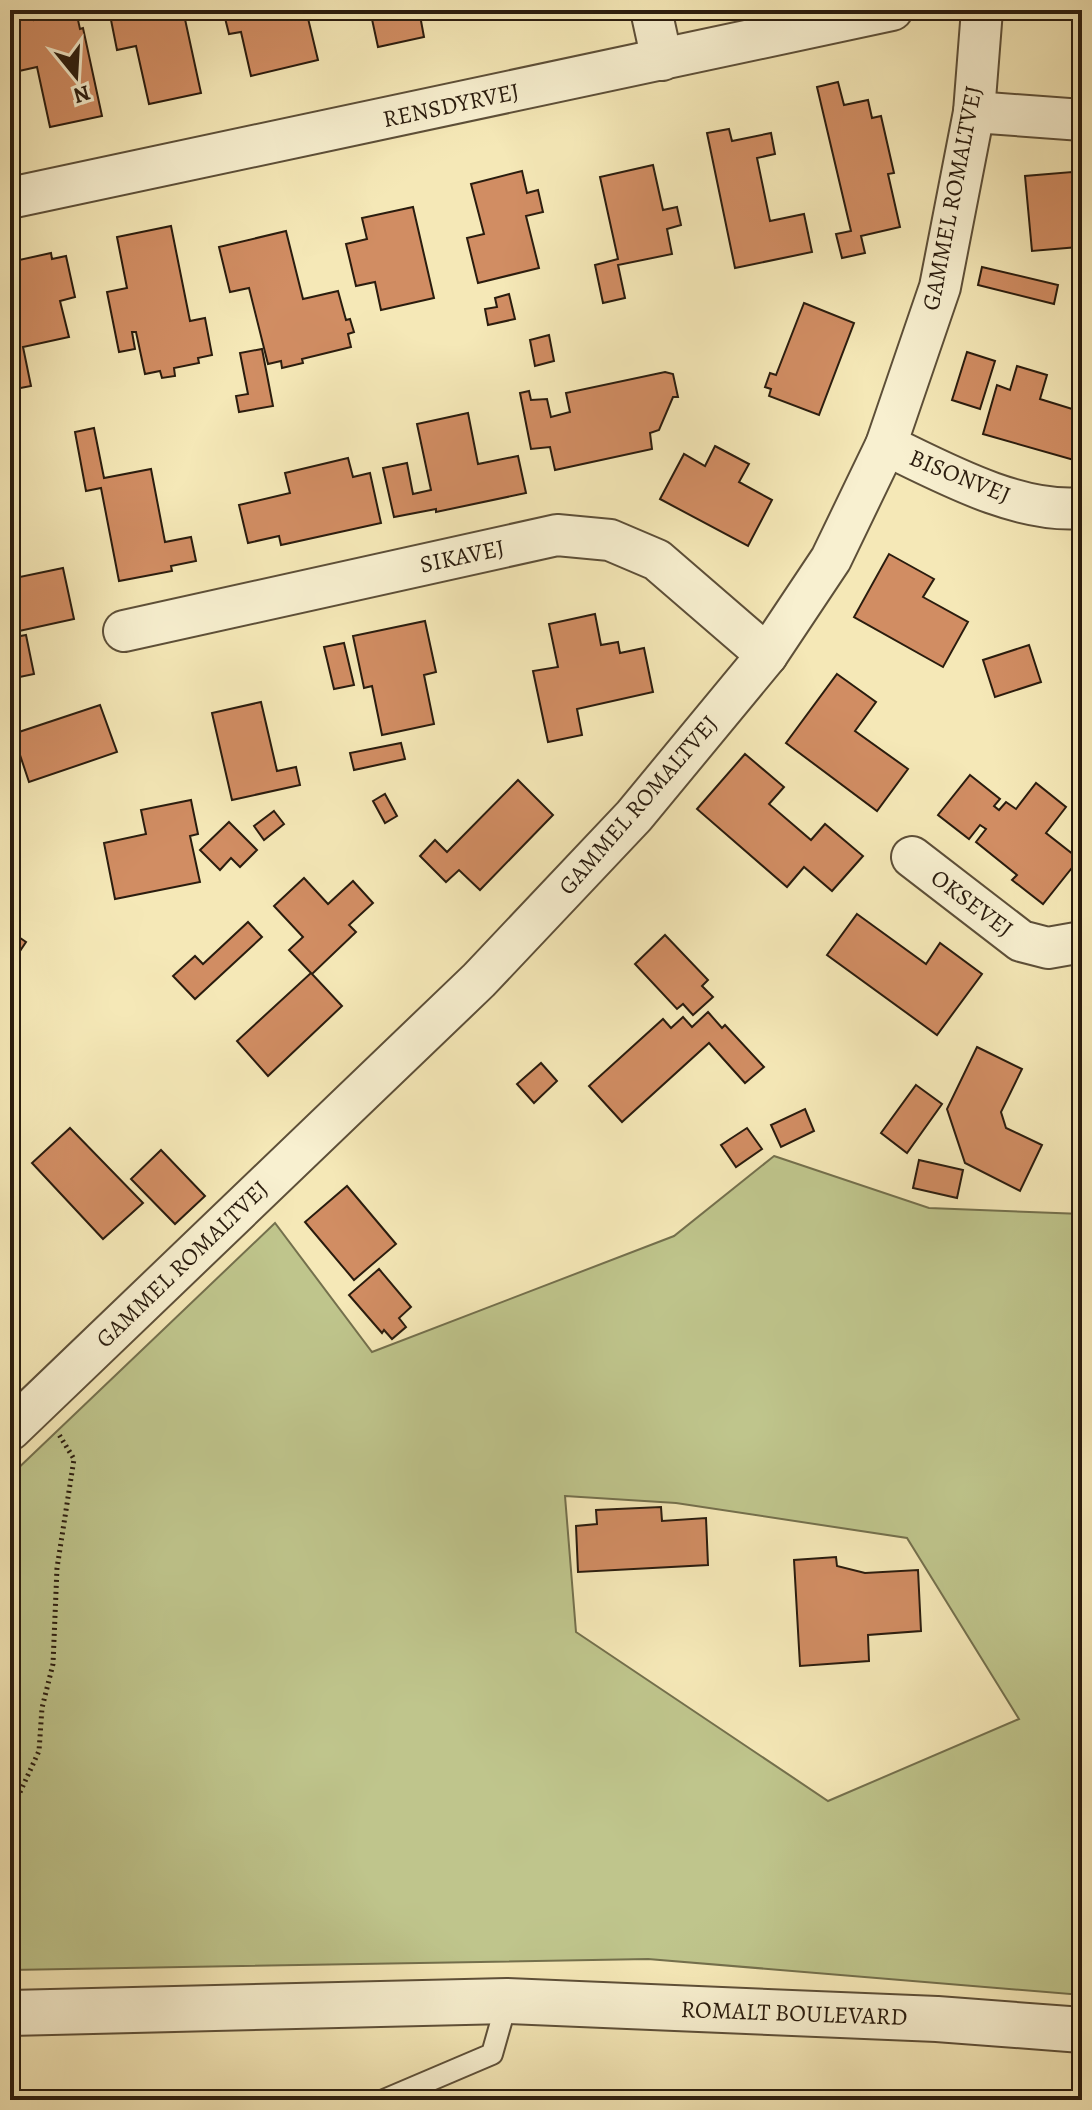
<svg xmlns="http://www.w3.org/2000/svg" width="1092" height="2110" font-family="Alegreya,serif">
<style>
.green{fill:#bfc58c;stroke:#74704d;stroke-width:2;fill-rule:evenodd}
.building{fill:#d18d63;stroke:#2a1c0e;stroke-width:2}
.lines{fill:none;stroke-linecap:round;stroke-linejoin:round}
.service-casing{stroke:#5d4f38;stroke-width:24}
.minor-casing{stroke:#5d4f38;stroke-width:44}
.tertiary-casing{stroke:#5d4f38;stroke-width:48}
.path{stroke:#2a1c0e;stroke-width:5;stroke-dasharray:2 4;stroke-linecap:butt}
.service{stroke:#f8f0d0;stroke-width:20}
.minor{stroke:#f8f0d0;stroke-width:40}
.tertiary{stroke:#f8f0d0;stroke-width:44}
.labels{text-anchor:middle;stroke-width:8;stroke-linejoin:round;paint-order:stroke}
.street-label{font-size:24px;fill:#2a1c0e;stroke:#f8f0d0}
</style>
<rect width="100%" height="100%" fill="#f5e8b7"/>
<filter id="stains"><feTurbulence type="fractalNoise" baseFrequency=".0025" numOctaves="4"/><feColorMatrix values="0 0 0 0 .2 0 0 0 0 .09 0 0 0 0 .02 0 0 0 .5 -.17"/></filter>
<radialGradient id="worn" r=".72"><stop offset=".6" stop-color="#630" stop-opacity="0"/><stop offset="1" stop-color="#630" stop-opacity=".3"/></radialGradient>
<path class="green" d="M774,1156L929,1208L1082,1214V1995L648,1959L10,1970V1476L275,1223L372,1352L674,1236ZM565,1496L676,1503L907,1538L1019,1719L828,1801L576,1632Z"/>
<g class="building">
<path d="M10,10H32L34,20L76,11L80,29L83,28L102,116L50,127L37,67L19,71L10,30Z"/>
<path d="M109,10H183L201,93L149,104L136,46L117,50Z"/>
<path d="M223,10H306L318,60L251,76L241,32L229,34Z"/>
<path d="M370,10H419L424,37L378,47Z"/>
<path d="M838,82L844,105L868,100L872,118L881,116L894,173L888,174L900,227L861,236L865,253L842,258L836,234L851,231L817,87Z"/>
<path d="M729,129L732,141L771,133L775,154L757,158L770,221L804,214L812,252L735,268L707,133Z"/>
<path d="M653,165L663,210L677,207L681,225L667,229L672,254L618,265L625,298L603,303L595,265L618,259L600,177Z"/>
<path d="M522,171L527,193L538,190L543,212L526,216L539,268L478,283L467,238L484,234L471,184Z"/>
<path d="M1072,172L1075,213L1082,212V238H1078V247L1032,251L1025,176Z"/>
<path d="M413,207L434,298L381,310L375,282L356,286L346,244L367,239L362,218Z"/>
<path d="M171,226L190,321L205,318L212,355L198,358L199,363L174,368L175,376L162,378L160,371L145,374L136,332H132L135,349L119,352L107,292L127,288L117,237Z"/>
<path d="M286,231L303,299L338,291L346,320L350,319L354,332L348,334L351,347L302,359L303,363L282,368L281,361L268,364L249,288L230,292L219,247Z"/>
<path d="M51,253L52,259L66,256L75,297L60,301L69,337L23,347L31,386L10,390V262Z"/>
<path d="M982,267L1058,285L1054,304L978,285Z"/>
<path d="M509,294L515,319L488,325L485,309L497,307L495,298Z"/>
<path d="M804,303L854,323L819,415L769,396L771,389L765,387L770,373L776,375Z"/>
<path d="M549,335L554,361L535,366L530,340Z"/>
<path d="M262,349L273,406L239,412L236,396L248,394L240,353Z"/>
<path d="M967,352L995,361L980,409L952,400Z"/>
<path d="M1017,366L1047,375L1040,399L1082,412V433L1074,460L983,434L997,385L1010,390Z"/>
<path d="M665,372L673,374L678,397H673L659,430L650,433L652,449L555,470L550,447L531,449L520,393L529,391L531,400L547,399L551,417L570,412L566,393Z"/>
<path d="M468,413L478,464L518,456L526,493L436,512V509L394,517L383,468L407,463L413,494L431,490L417,424Z"/>
<path d="M94,428L104,478L151,469L165,542L191,537L196,561L171,566L172,571L119,581L101,488L86,491L75,432Z"/>
<path d="M715,446L749,464L739,482L772,500L748,546L660,499L684,454L705,466Z"/>
<path d="M348,458L353,477L370,473L381,523L281,545L279,536L248,543L239,505L290,493L285,473Z"/>
<path d="M889,554L934,579L923,597L968,622L943,667L854,617Z"/>
<path d="M63,568L74,619L10,633V579Z"/>
<path d="M595,614L601,645L618,642L620,653L644,648L653,692L577,709L582,735L548,742L533,671L558,667L549,624Z"/>
<path d="M425,621L436,672L424,675L434,724L382,735L372,686L364,688L353,636Z"/>
<path d="M26,635L34,674L10,679V638Z"/>
<path d="M344,643L354,685L334,689L324,647Z"/>
<path d="M1029,645L1041,682L995,697L983,660Z"/>
<path d="M837,674L876,702L855,731L908,769L877,811L786,743Z"/>
<path d="M261,702L277,771L296,767L300,785L232,800L212,713Z"/>
<path d="M100,705L117,752L29,782L13,734Z"/>
<path d="M401,743L405,759L354,770L350,753Z"/>
<path d="M745,754L784,787L769,804L811,840L825,824L863,856L832,891L804,867L787,887L697,809Z"/>
<path d="M970,775L1000,799L994,806L999,810L1006,802L1016,809L1036,783L1066,807L1046,833L1079,859L1043,904L1012,880L1017,875L976,842L986,829L980,825L969,839L938,815Z"/>
<path d="M518,780L553,815L480,890L459,870L446,882L420,856L435,840L447,852Z"/>
<path d="M385,794L397,816L385,823L373,801Z"/>
<path d="M191,800L198,834L190,836L200,882L115,899L104,843L146,834L141,810Z"/>
<path d="M274,811L284,824L264,840L254,826Z"/>
<path d="M229,822L257,850L240,867L231,858L220,870L200,850Z"/>
<path d="M304,878L328,904L353,881L373,903L349,925L356,932L312,974L342,1006L268,1076L237,1041L311,973L289,950L303,937L274,906Z"/>
<path d="M857,914L926,964L940,943L982,974L937,1035L827,955Z"/>
<path d="M248,922L262,937L195,999L173,976L195,956L203,964Z"/>
<path d="M10,931L26,942L10,966Z"/>
<path d="M665,935L708,980L702,986L713,997L693,1015L683,1004L677,1009L635,964Z"/>
<path d="M708,1012L722,1028L725,1025L764,1067L745,1083L709,1043L622,1122L589,1086L663,1019L671,1028L683,1017L692,1027Z"/>
<path d="M977,1047L1022,1069L1001,1112L1006,1128L1042,1145L1020,1191L965,1163L947,1109Z"/>
<path d="M541,1063L557,1081L534,1103L517,1084Z"/>
<path d="M916,1085L942,1104L907,1153L881,1133Z"/>
<path d="M805,1109L814,1131L781,1147L771,1125Z"/>
<path d="M70,1128L143,1203L103,1239L32,1163Z"/>
<path d="M747,1128L762,1149L736,1167L721,1145Z"/>
<path d="M161,1150L205,1196L175,1224L131,1179Z"/>
<path d="M919,1160L963,1170L957,1198L913,1188Z"/>
<path d="M347,1186L396,1244L354,1280L305,1222Z"/>
<path d="M379,1269L411,1307L399,1318L406,1327L392,1339L384,1330L382,1333L349,1295Z"/>
<path d="M661,1507L662,1521L706,1518L708,1565L578,1572L576,1526L597,1524L596,1510Z"/>
<path d="M836,1557L837,1566L865,1573L918,1570L921,1631L868,1635L869,1661L800,1666L794,1560Z"/>
</g>
<g class="lines">
<defs>
<path id="service" d="M384,2100L492,2054L507,2001"/>
<g id="minor">
<path d="M651,10L662,60"/>
<path d="M974,112L1082,120"/>
<path d="M10,198L892,10"/>
<path d="M886,445C942,472 1018,514 1082,508"/>
<path d="M124,631L557,535L610,540L657,560L767,655"/>
<path d="M912,857L1021,941L1048,948L1082,942"/>
<path d="M10,1430L479,980L634,816L767,655L831,559L886,445L940,287L974,112L982,10"/>
</g>
<path id="tertiary" d="M10,2013L507,2001L937,2019L1082,2030"/>
</defs>
<use href="#service" class="service-casing"/>
<use href="#minor" class="minor-casing"/>
<use href="#tertiary" class="tertiary-casing"/>
<path class="path" d="M10,1814L39,1751L42,1708L53,1664L57,1568L74,1459L58,1433"/>
<use href="#service" class="service"/>
<use href="#minor" class="minor"/>
<use href="#tertiary" class="tertiary"/>
</g>
<g class="labels">
<g class="street-label">
<text transform="translate(451 105) rotate(-12)" y="8">RENSDYRVEJ</text>
<text transform="translate(952 198) rotate(-79)" y="8">GAMMEL ROMALTVEJ</text>
<text transform="translate(960 476) rotate(22)" y="8">BISONVEJ</text>
<text transform="translate(462 556) rotate(-12)" y="8">SIKAVEJ</text>
<text transform="translate(638 805) rotate(-49)" y="8">GAMMEL ROMALTVEJ</text>
<text transform="translate(972 903) rotate(37)" y="8">OKSEVEJ</text>
<text transform="translate(182 1264) rotate(-44)" y="8">GAMMEL ROMALTVEJ</text>
<text transform="translate(794 2013) rotate(2)" y="8">ROMALT BOULEVARD</text>
</g>
</g>
<rect width="1092" height="2110" fill="none" stroke="#f5e8b7" stroke-width="40"/>
<rect x="12" y="12" width="1068" height="2086" fill="none" stroke="#2a1c0e" stroke-width="4"/>
<rect x="20" y="20" width="1052" height="2070" fill="none" stroke="#2a1c0e" stroke-width="2"/>
<g transform="translate(76 76) rotate(162)" stroke="#f8f0d0" stroke-width="6" paint-order="stroke">
<path d="M0-6L14 30L0 20L-14 30Z" fill="#2a1c0e"/>
<text y="-12" font-size="22" font-weight="bold" text-anchor="middle" fill="#2a1c0e">N</text>
</g>
<rect width="100%" height="100%" filter="url(#stains)"/>
<rect width="100%" height="100%" fill="url(#worn)"/>
</svg>
